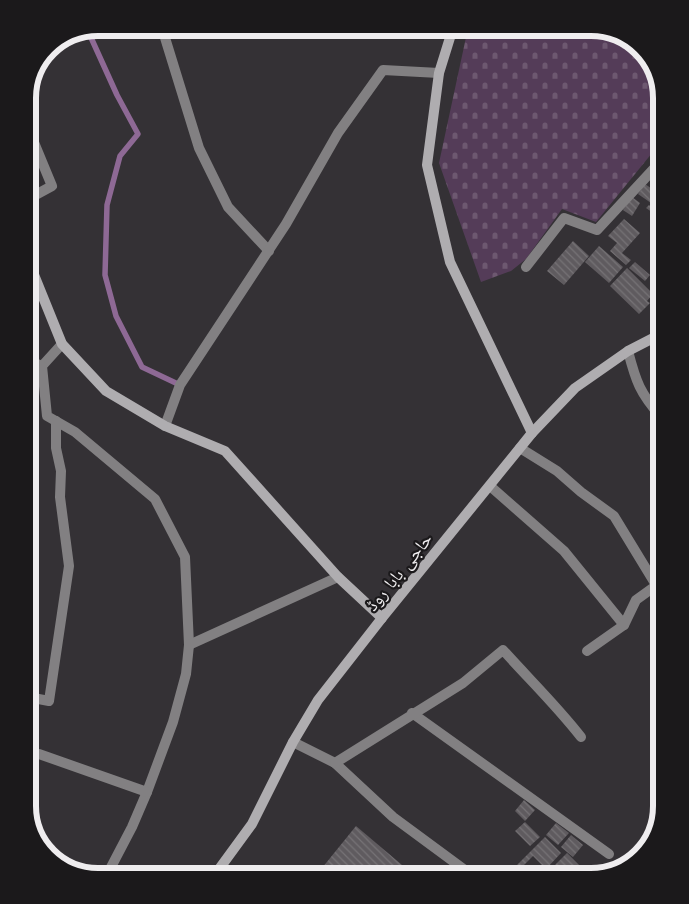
<svg xmlns="http://www.w3.org/2000/svg" width="689" height="904" font-family="'Work Sans','Noto Naskh Arabic',sans-serif">
<style>
.cemetery{fill:url(#cemetery-stones)}
.lines{fill:none;stroke-linecap:round;stroke-linejoin:round}
.stream{stroke:#8e6995;stroke-width:5.5}
.building{fill:url(#building-back-hatch)}
.street{stroke:#828082;stroke-width:10}
.secondary{stroke:#afadb0;stroke-width:10}
.labels{text-anchor:middle;stroke-width:4.5;stroke-linejoin:round;paint-order:stroke}
.street-label{font-size:18px;fill:#efedef;stroke:#1b191b}
.rim{fill:none;stroke:#efedef;stroke-width:6}
</style>
<defs>
<pattern id="cemetery-stones" width="16" height="16" patternUnits="userSpaceOnUse" patternTransform="scale(1.25)"><rect width="16" height="16" fill="#543c58"/><path d="M2 7V4a2 2 0 0 1 4 0v3zM10 15v-3a2 2 0 0 1 4 0v3z" fill="#6d5870"/></pattern>
<pattern id="building-back-hatch" width="6" height="6" patternUnits="userSpaceOnUse" patternTransform="scale(1.25)"><rect width="6" height="6" fill="#5f5b5f"/><path d="M-1 5l2 2M0 0l6 6M5-1l2 2" fill="none" stroke="#767376"/></pattern>
</defs>
<rect width="100%" height="100%" fill="#343135"/>
<path class="cemetery" d="M468,28H595L626,37L650,59L661,98V142L596,222L562,209L526,259L511,271L481,282L439,163Z"/>
<g class="lines">
<path class="stream" d="M88,31L117,95L138,134L120,156L107,205L105,275L116,316L142,367L180,385"/>
</g>
<g class="building">
<path d="M645,184L658,193L651,203L638,194Z"/>
<path d="M632,197L640,203L632,216L623,210Z"/>
<path d="M656,201L661,205L659,217L646,208L649,205L652,207Z"/>
<path d="M624,219L640,233L622,253L631,260L626,265L610,251L617,243L608,236Z"/>
<path d="M573,241L589,256L564,285L547,271Z"/>
<path d="M599,246L623,267L609,283L585,262Z"/>
<path d="M635,262L650,275L645,281L629,268Z"/>
<path d="M627,268L653,294L647,301L650,303L639,314L610,286Z"/>
<path d="M661,270V279L652,280L651,272Z"/>
<path d="M524,800L535,810L525,821L515,811Z"/>
<path d="M525,822L540,837L530,846L515,831Z"/>
<path d="M556,823L569,833L558,845L546,835Z"/>
<path d="M356,826L415,876H331L322,868Z"/>
<path d="M571,835L583,845L573,857L561,847Z"/>
<path d="M545,837L561,853L546,869L533,856L515,874L518,876H506Z"/>
<path d="M38,841L55,846L51,856L39,845Z"/>
<path d="M567,853L590,876H564L554,866Z"/>
</g>
<g class="lines">
<g class="street">
<path d="M162,28L199,148L228,207L269,251"/>
<path d="M543,28L562,32L566,28"/>
<path d="M28,199L52,186L28,128"/>
<path d="M526,267L564,218L597,230L661,161"/>
<path d="M62,344L42,366L47,416L75,432L155,499L185,557L189,645L186,674L173,722L147,792L132,827L109,871L103,876"/>
<path d="M628,351C636,382 640,393 661,417"/>
<path d="M28,360L42,366"/>
<path d="M165,426L180,385L286,224L338,133L383,70L439,73"/>
<path d="M520,448L557,471L581,492L614,516L656,585"/>
<path d="M490,486L564,551L624,625"/>
<path d="M189,645L338,577"/>
<path d="M587,651L624,625L636,600L661,582"/>
<path d="M28,697L49,701L69,566L60,497L61,471L56,448V421"/>
<path d="M412,713L609,854"/>
<path d="M293,742L335,763L393,817L473,876"/>
<path d="M39,754L147,792"/>
<path d="M335,763L463,683L503,650C529,679 557,706 581,737"/>
</g>
<g class="secondary">
<path d="M453,28L439,73L427,165L450,262L532,433"/>
<path d="M28,260L62,344L106,391L165,426L225,451L338,577L382,618"/>
<path d="M214,876L252,824L293,742L318,700L382,618L532,433L575,388L628,351L661,334"/>
</g>
</g>
<g class="labels">
<g class="street-label">
<text transform="translate(399 572) rotate(-51)" y="6">حاجی بابا روڈ</text>
</g>
</g>
<path d="M0 0H689V904H0ZM98 36H591A62 62 0 0 1 653 98V806A62 62 0 0 1 591 868H98A62 62 0 0 1 36 806V98A62 62 0 0 1 98 36Z" fill="#1b191b" fill-rule="evenodd"/>
<path class="rim" d="M98 36H591A62 62 0 0 1 653 98V806A62 62 0 0 1 591 868H98A62 62 0 0 1 36 806V98A62 62 0 0 1 98 36Z"/>
</svg>
